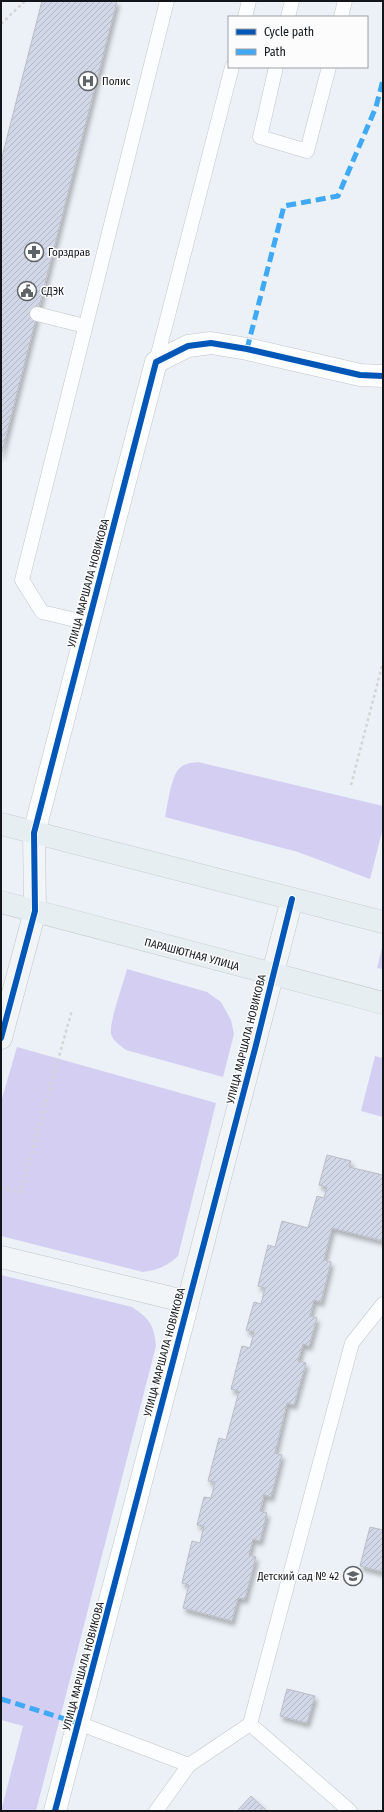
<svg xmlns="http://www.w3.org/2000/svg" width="384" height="1812" font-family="'Fira Sans Condensed',sans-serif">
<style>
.grass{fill:#d5cef3}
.building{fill:url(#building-hatch);stroke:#babdc3;filter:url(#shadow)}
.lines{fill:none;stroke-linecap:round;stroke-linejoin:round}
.lane-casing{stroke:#c1c6cc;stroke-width:15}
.street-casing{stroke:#c1c6cc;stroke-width:23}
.secondary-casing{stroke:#c1c6cc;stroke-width:23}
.primary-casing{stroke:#c8ccce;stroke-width:23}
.path{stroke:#d3d5d7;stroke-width:2.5;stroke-dasharray:3 3;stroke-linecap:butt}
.lane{stroke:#fcfdfe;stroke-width:14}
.street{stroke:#fcfdfe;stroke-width:22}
.secondary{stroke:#f1f5f8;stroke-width:22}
.primary{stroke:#e6eef2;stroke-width:22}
.quiet{stroke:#3fa9f5;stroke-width:5;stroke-dasharray:10 5;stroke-linecap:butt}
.cycleway-casing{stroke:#fcfcfc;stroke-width:8}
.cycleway{stroke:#0057b8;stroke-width:6}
.labels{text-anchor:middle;stroke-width:3;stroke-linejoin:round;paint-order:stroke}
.poi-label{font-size:11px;fill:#12161b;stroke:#fcfcfc;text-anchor:start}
.street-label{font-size:11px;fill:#12161b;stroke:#fcfcfc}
</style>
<defs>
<pattern id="building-hatch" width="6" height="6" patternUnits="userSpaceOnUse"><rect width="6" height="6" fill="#d2d7e8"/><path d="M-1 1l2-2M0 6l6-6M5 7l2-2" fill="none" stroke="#b3b8c6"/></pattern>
<filter id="shadow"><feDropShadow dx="2.5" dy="4.5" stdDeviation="2" flood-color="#0004"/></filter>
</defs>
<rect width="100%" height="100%" fill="#ebf1f7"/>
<g class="grass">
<path d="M198,762L383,806V828L370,879L298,852L165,817C168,804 171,775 180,768C185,763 191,763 198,762Z"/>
<path d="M382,948H383V969L377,968Z"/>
<path d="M127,969L207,992L221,1002L231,1020L234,1034L223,1077L126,1050C121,1046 113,1041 111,1034C109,1022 124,982 127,969Z"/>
<path d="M17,1047L216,1103L178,1256C167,1266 158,1270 143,1272L1,1236V1102Z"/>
<path d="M375,1056L383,1058V1117L361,1111Z"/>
<path d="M1,1275L132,1307C150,1319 154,1325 156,1346L36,1811H1L23,1726L1,1720Z"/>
</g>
<g class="building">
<path d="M42,1H117L1,456V161Z"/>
<path d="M327,1155L351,1161L349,1167L383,1175V1241L332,1228L324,1260L331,1262L321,1302L314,1300L310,1316L317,1318L309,1346L303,1344L298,1361L306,1363L294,1405L287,1403L275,1453L282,1455L271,1497L264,1495L260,1511L267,1513L260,1541L253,1539L249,1555L256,1557L245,1599L238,1598L232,1621L183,1608L189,1585L182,1583L192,1541L200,1543L204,1526L197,1525L204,1497L211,1498L215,1482L208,1481L219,1438L226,1440L239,1391L231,1389L242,1346L250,1348L254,1332L246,1330L254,1302L261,1304L265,1288L258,1286L268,1245L275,1247L282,1221L308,1228L317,1196L324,1198L327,1187L319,1185Z"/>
<path d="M370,1527L383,1530V1572L360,1566Z"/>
<path d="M287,1689L315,1696L307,1723L280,1716Z"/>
<path d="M251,1796L267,1811H237Z"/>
</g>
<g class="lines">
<defs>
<g id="lane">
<path d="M245,17L249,1"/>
<path d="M288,17L292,1"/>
<path d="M341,17L345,1"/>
<path d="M276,67L260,137L307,151L329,67"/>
<path d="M37,314L85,326"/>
<path d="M156,362L232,67"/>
<path d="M88,623L42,612L22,580L167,1"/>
<path d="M78,1723L189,1765L250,1724L352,1343L383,1304"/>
<path d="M250,1724L350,1811"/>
<path d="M156,1811L189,1765"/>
</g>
<g id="street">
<path d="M34,833L156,362L188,346L211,343L247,349L360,375L383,376"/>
<path d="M55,1811L188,1302"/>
</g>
<g id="secondary">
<path d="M1,1038L35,911L34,833"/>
<path d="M1,1257L188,1302L292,899"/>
</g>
<g id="primary">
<path d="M1,824L383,922"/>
<path d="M1,902L383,1003"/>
</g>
</defs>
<use href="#lane" class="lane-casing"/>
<use href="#street" class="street-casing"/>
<use href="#secondary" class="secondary-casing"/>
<use href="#primary" class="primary-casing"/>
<g class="path">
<path d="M1,24L25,1"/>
<path d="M351,785L383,662"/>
<path d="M1,1188L21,1192L72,1010"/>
</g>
<use href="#lane" class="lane"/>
<use href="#street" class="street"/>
<use href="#secondary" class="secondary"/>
<use href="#primary" class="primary"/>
<g class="quiet">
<path d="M247,349L284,206L338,196L376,107L383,80"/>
<path d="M1,1699L78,1723"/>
</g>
<defs>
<g id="cycleway">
<path d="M1,1038L35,911L34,833L156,362L188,346L211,343L247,349L360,375L383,376"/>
<path d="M55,1811L256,1045L292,899"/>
</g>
</defs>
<use href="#cycleway" class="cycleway-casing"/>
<use href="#cycleway" class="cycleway"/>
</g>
<defs>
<symbol id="hospital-ring" viewBox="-11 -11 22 22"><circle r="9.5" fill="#fcfcfc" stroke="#5e6368" stroke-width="1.5"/><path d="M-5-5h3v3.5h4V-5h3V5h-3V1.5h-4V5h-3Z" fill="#5e6368"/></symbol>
<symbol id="pharmacy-ring" viewBox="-11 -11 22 22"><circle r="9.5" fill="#fcfcfc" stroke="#5e6368" stroke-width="1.5"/><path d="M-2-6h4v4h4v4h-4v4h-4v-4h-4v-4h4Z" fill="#5e6368"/></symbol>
<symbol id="civic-ring" viewBox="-11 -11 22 22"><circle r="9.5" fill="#fcfcfc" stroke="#5e6368" stroke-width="1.5"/><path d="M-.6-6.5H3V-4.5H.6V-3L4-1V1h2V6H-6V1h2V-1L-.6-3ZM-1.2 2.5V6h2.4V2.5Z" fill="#5e6368"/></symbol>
<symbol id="school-ring" viewBox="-11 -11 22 22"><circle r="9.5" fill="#fcfcfc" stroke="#5e6368" stroke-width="1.5"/><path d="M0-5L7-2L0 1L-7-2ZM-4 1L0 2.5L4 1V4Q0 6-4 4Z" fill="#5e6368"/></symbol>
</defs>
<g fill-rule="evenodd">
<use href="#hospital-ring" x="77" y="70" width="22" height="22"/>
<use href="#pharmacy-ring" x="23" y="241" width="22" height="22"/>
<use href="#civic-ring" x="16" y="280" width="22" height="22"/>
<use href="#school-ring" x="342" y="1565" width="22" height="22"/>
</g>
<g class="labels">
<g class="poi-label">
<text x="102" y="85">Полис</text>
<text x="48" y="256">Горздрав</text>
<text x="41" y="295">СДЭК</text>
<text x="339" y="1580" text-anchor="end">Детский сад № 42</text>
</g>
<g class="street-label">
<text transform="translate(88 583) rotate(-75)" y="4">УЛИЦА МАРШАЛА НОВИКОВА</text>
<text transform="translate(192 954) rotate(15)" y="4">ПАРАШЮТНАЯ УЛИЦА</text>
<text transform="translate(246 1039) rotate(-76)" y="4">УЛИЦА МАРШАЛА НОВИКОВА</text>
<text transform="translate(164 1352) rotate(-75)" y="4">УЛИЦА МАРШАЛА НОВИКОВА</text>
<text transform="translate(83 1666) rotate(-75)" y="4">УЛИЦА МАРШАЛА НОВИКОВА</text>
</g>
</g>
<rect width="384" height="1812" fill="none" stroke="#12161b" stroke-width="4"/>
<rect x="228" y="16" width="140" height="52" fill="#fcfcfc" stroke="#9ea0a2"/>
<rect x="236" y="29" width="20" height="6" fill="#0057b8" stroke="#9ea0a2"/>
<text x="264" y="36" font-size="12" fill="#12161b">Cycle path</text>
<rect x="236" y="49" width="20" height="6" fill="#3fa9f5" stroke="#9ea0a2"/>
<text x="264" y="56" font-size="12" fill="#12161b">Path</text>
</svg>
